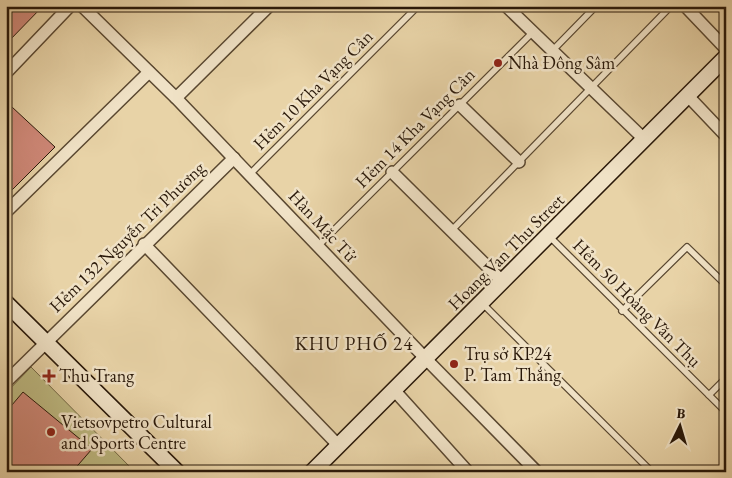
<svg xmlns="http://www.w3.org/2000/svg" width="732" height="478" font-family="'EB Garamond',serif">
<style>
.grass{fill:#beba82;stroke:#746946}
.building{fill:#cf8878;stroke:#291809}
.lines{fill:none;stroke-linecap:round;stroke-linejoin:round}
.lane-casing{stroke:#594730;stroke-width:8}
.street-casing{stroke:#594730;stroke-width:14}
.secondary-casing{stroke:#291809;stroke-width:18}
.lane{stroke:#f0e2c6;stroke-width:5.5}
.street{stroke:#f0e2c6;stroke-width:11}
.secondary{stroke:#f0e2c6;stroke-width:15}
.poi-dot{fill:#8f2418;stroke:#f0e2c6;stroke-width:2}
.labels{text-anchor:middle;stroke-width:5;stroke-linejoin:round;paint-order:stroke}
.poi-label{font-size:18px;fill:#291809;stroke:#f0e2c6;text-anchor:start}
.street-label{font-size:18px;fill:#291809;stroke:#f0e2c6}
.neighbourhood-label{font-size:19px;letter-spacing:1px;fill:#291809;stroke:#f0e2c6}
</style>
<rect width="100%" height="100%" fill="#e8d3a7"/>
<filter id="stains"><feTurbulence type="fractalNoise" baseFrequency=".004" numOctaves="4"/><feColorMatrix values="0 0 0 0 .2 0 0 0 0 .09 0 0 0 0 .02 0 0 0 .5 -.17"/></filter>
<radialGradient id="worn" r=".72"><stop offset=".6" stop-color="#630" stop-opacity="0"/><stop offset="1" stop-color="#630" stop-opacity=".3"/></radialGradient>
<path class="grass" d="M31,367L135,472H6V393Z"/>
<g class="building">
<path d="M6,6H43L6,44Z"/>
<path d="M12,107L55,147L6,196V113Z"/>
<path d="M23,392L92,449L72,472H11L6,468V412Z"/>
</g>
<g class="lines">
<defs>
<g id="lane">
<path d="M553,50L596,6"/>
<path d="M250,174L418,6"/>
<path d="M451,231L671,6"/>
<path d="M549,236L726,412"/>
<path d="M317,247L534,31"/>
<path d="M482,303L652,472"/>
<path d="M622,311L687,247L726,285"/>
<path d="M709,395L726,378"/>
</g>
<g id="street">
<path d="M82,6L176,98L426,359L537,472"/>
<path d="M506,6L644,139"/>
<path d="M685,6L726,49"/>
<path d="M6,73L70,6"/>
<path d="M688,96L726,136"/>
<path d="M176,98L269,6"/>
<path d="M460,105L519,162"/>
<path d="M392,172L503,282"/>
<path d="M6,212L149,72"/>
<path d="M144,244L339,446"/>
<path d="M6,382L234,158"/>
<path d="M394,390L468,472"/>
</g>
<g id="secondary">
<path d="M6,303L177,472"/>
<path d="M312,472L726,57"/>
</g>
</defs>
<use href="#lane" class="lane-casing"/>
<use href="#street" class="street-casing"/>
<use href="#secondary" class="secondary-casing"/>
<use href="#lane" class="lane"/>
<use href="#street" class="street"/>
<use href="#secondary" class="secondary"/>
</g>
<g class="poi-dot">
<circle cx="498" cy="63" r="5"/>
<circle cx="454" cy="364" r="5"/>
<path d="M46.5 368.5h5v5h5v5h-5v5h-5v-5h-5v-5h5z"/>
<circle cx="51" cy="432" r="5"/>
</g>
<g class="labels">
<g class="poi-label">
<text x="508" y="69">Nhà Đông Sâm</text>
<text x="464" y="360">Trụ sở KP24<tspan x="464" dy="21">P. Tam Thắng</tspan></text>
<text x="59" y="382">Thu Trang</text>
<text x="61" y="428">Vietsovpetro Cultural<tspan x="61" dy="21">and Sports Centre</tspan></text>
</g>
<g class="street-label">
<text transform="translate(313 90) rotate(-45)" y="6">Hẻm 10 Kha Vạng Cân</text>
<text transform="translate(415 128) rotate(-45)" y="6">Hẻm 14 Kha Vạng Cân</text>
<text transform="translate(323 226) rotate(47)" y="6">Hàn Mặc Tử</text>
<text transform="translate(127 237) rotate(-44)" y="6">Hẻm 132 Nguyễn Tri Phương</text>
<text transform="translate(506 252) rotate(-45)" y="6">Hoang Van Thu Street</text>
<text transform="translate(637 303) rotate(45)" y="6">Hẻm 50 Hoàng Văn Thụ</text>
</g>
<g class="neighbourhood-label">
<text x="354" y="350">KHU PHỐ 24</text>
</g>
</g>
<rect width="732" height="478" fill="none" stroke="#e8d3a7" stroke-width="25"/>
<rect x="8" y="8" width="717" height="463" fill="none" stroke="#291809" stroke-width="2.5"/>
<rect x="12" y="12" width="707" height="453" fill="none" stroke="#291809"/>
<g transform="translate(680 426) rotate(5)" stroke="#f0e2c6" stroke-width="4" paint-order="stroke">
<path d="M0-4L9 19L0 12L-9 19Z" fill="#291809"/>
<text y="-8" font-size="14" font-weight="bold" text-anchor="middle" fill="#291809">B</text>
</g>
<rect width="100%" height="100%" filter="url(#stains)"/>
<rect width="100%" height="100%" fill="url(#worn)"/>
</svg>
